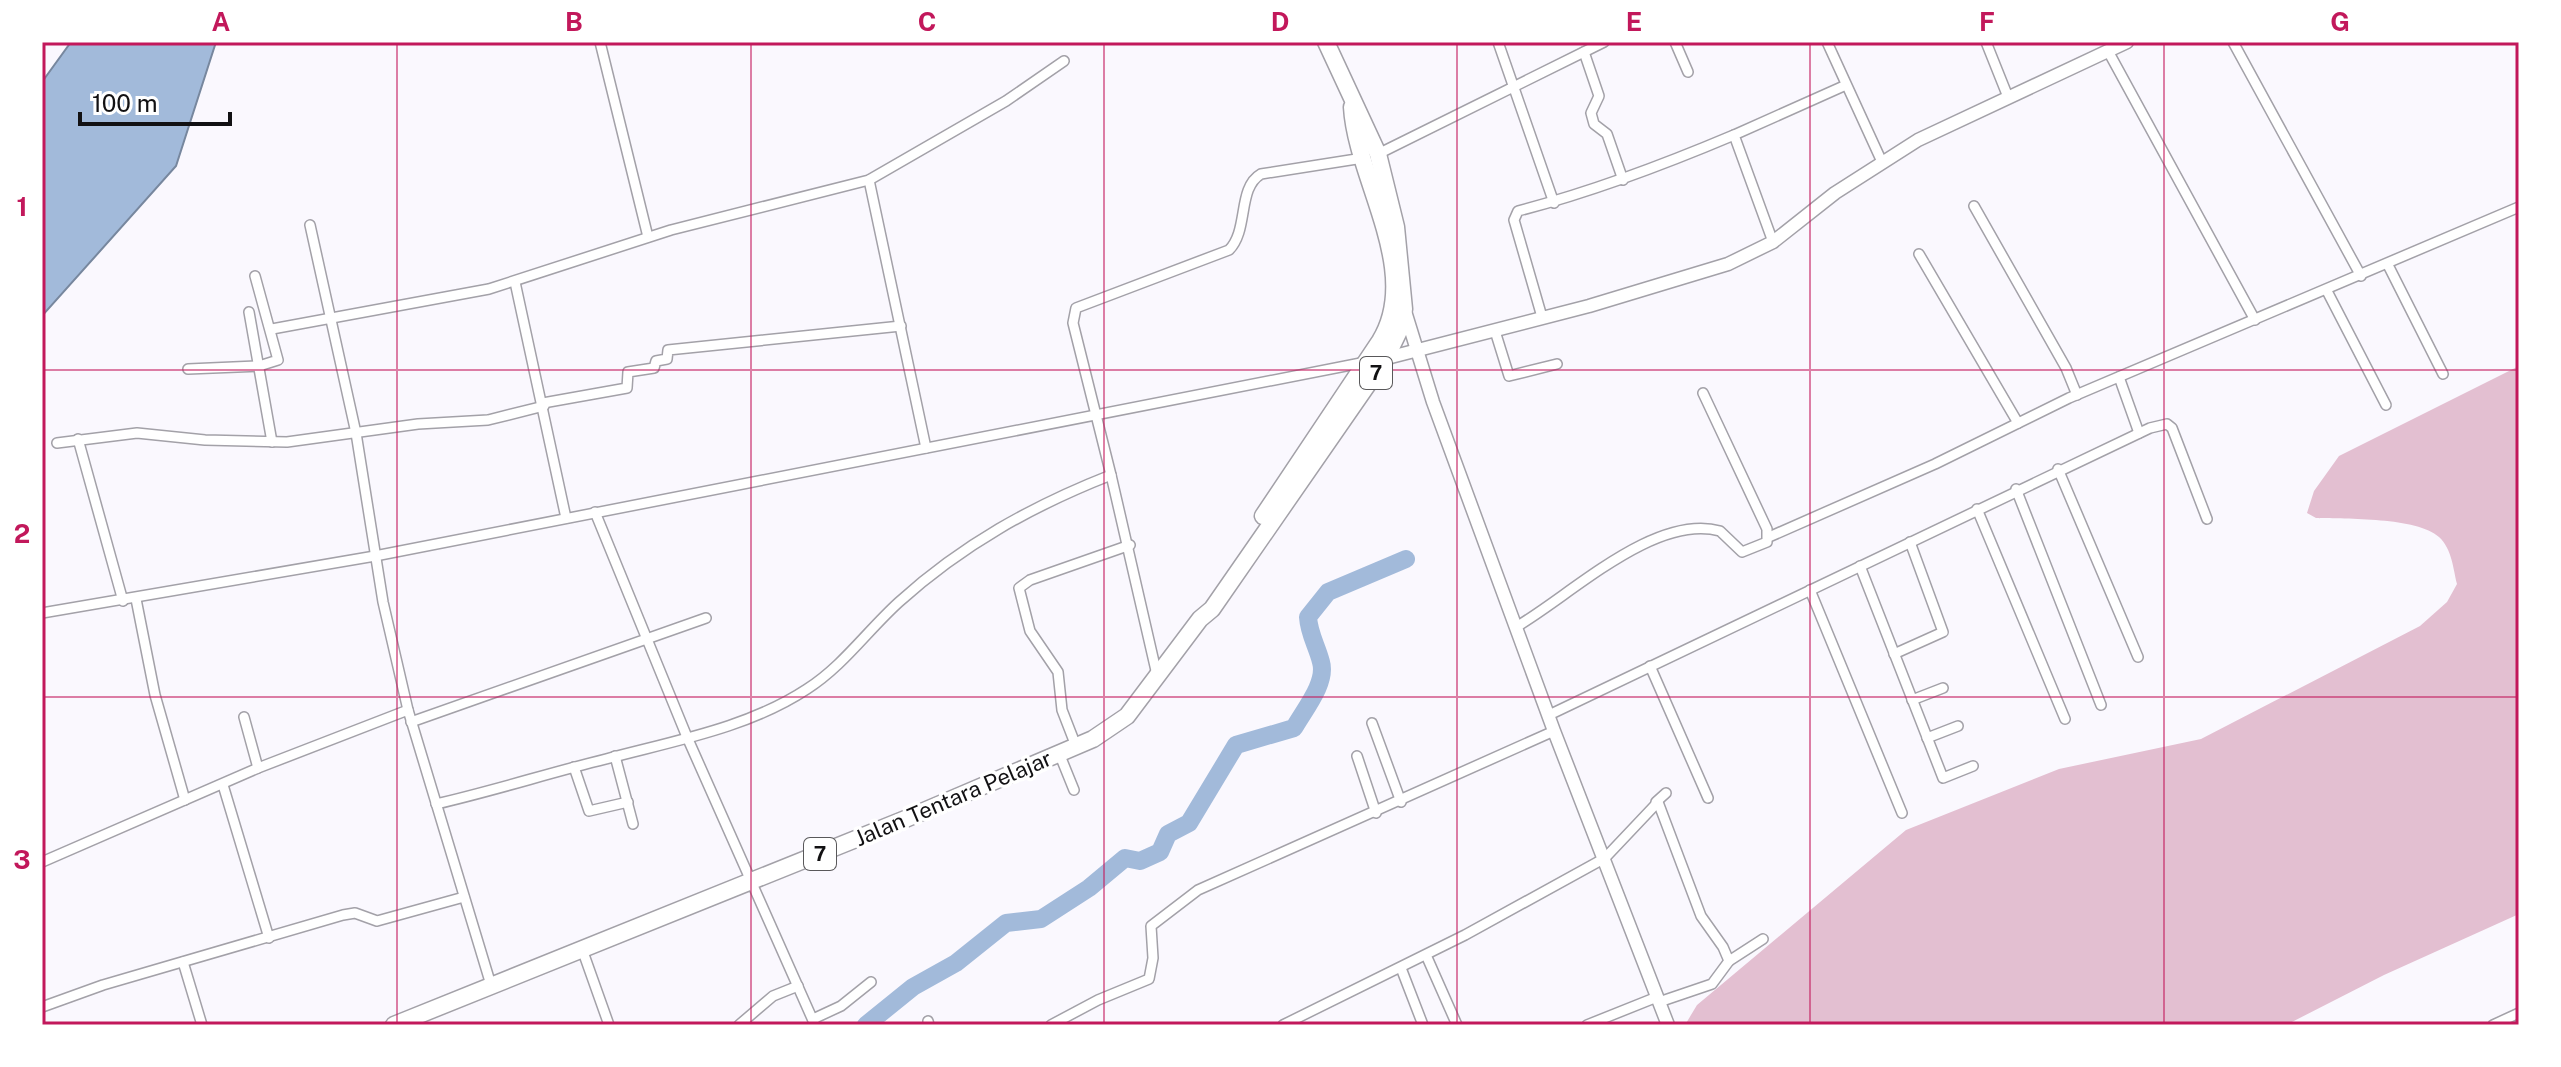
<svg xmlns="http://www.w3.org/2000/svg" width="2561" height="1067" font-family="'Public Sans',sans-serif">
<style>
.green{fill:#e3bfd1}
.water{fill:#a2bada;stroke:#77879e;stroke-width:2}
.lines{fill:none;stroke-linecap:round;stroke-linejoin:round}
.river{stroke:#a2bada;stroke-width:18}
.street-casing{stroke:#a3a1a8;stroke-width:12}
.secondary-casing{stroke:#a3a1a8;stroke-width:15}
.highway-casing{stroke:#a3a1a8;stroke-width:19}
.street{stroke:#fff;stroke-width:9}
.secondary{stroke:#fff;stroke-width:12}
.highway{stroke:#fff;stroke-width:16}
.grid{fill:none;stroke:#c2185b;stroke-width:2;stroke-opacity:0.55}
.labels{text-anchor:middle;stroke-width:7;stroke-linejoin:round;paint-order:stroke}
.shield{fill:#fff;stroke:#59585a;stroke-width:2}
.shield-label{font-size:20px;font-weight:bold;fill:#121113}
.street-label{font-size:22px;fill:#121113;stroke:#fff}
.neatline{fill:none;stroke:#c2185b;stroke-width:3}
.grid-label{font-size:26px;text-anchor:middle;font-weight:bold;fill:#c2185b}
</style>
<rect width="100%" height="100%" fill="#faf8fe"/>
<path class="green" d="M2519,366V914L2384,975L2286,1025H1685L1697,1005L1906,830L2059,769L2201,739L2420,626L2447,602L2457,584C2453,568 2452,549 2439,537C2417,517 2346,519 2316,518L2307,513L2314,491L2339,456Z"/>
<path class="water" d="M71,42H216L176,166L42,316V82Z"/>
<g class="lines">
<g class="river">
<path d="M866,1025L913,987L956,963L1006,923L1041,919L1089,888L1125,858L1140,861L1160,852L1168,834L1189,823L1236,745L1294,728C1304,710 1327,683 1321,662C1317,646 1309,634 1308,617L1328,592L1406,559"/>
<path d="M2513,1025L2519,1022"/>
</g>
<defs>
<g id="street">
<path d="M600,42L648,237"/>
<path d="M1498,42L1554,203"/>
<path d="M1675,42L1688,72"/>
<path d="M1827,42L1882,162"/>
<path d="M1986,42L2008,97"/>
<path d="M2233,42L2361,276"/>
<path d="M2108,51L2255,320"/>
<path d="M1584,52L1599,96L1591,113L1594,124L1607,134L1623,180"/>
<path d="M1378,154L1604,42"/>
<path d="M869,180L926,448"/>
<path d="M1974,206L2066,368L2077,395"/>
<path d="M310,225L356,433L383,602L408,710"/>
<path d="M1773,242L1734,135L1846,85"/>
<path d="M1919,254L2018,423"/>
<path d="M2388,265L2443,374"/>
<path d="M515,282L566,518"/>
<path d="M2327,291L2386,405"/>
<path d="M249,312L272,442"/>
<path d="M1542,317L1514,220L1518,211C1592,192 1663,165 1734,135"/>
<path d="M272,329L489,289L671,230L869,180L1006,101L1064,61"/>
<path d="M1495,331L1509,376L1557,364"/>
<path d="M188,369L259,366L278,360L255,276"/>
<path d="M2119,377L2139,433"/>
<path d="M543,403L627,388L628,372L654,368L656,361L667,359L668,350L901,326"/>
<path d="M78,439L123,601"/>
<path d="M57,443L137,433L205,440L287,442L418,424L488,420L544,406"/>
<path d="M2058,469L2138,657"/>
<path d="M1111,475L1157,675"/>
<path d="M2016,489L2101,705"/>
<path d="M1977,509L2065,719"/>
<path d="M595,512L687,737L815,1025"/>
<path d="M1769,537L1935,464L2069,398L2519,207"/>
<path d="M1860,566L1943,778L1973,766"/>
<path d="M1810,590L1902,813"/>
<path d="M136,599L155,695L185,800"/>
<path d="M42,613L375,556L1366,362"/>
<path d="M1516,627C1571,595 1655,513 1720,531L1742,552L1767,542V529L1703,393"/>
<path d="M1894,654L1943,632L1910,542"/>
<path d="M1650,666L1708,798"/>
<path d="M1912,700L1943,688"/>
<path d="M1549,715L2150,428L2167,424L2172,428L2207,519"/>
<path d="M244,717L258,768"/>
<path d="M411,722L706,618"/>
<path d="M1372,723L1401,802"/>
<path d="M1927,738L1958,726"/>
<path d="M1076,746L1062,710L1058,672L1030,631L1019,588L1030,580L1130,545"/>
<path d="M1059,753L1074,790"/>
<path d="M615,756L633,824"/>
<path d="M1357,756L1376,813"/>
<path d="M574,767L589,811L628,802"/>
<path d="M223,785L269,938"/>
<path d="M1656,802L1666,793"/>
<path d="M436,804C493,791 549,773 606,759C673,741 748,728 807,689C843,666 867,631 899,602C962,545 1032,506 1111,475L1073,323L1076,308L1229,250C1249,230 1237,188 1261,174L1363,158"/>
<path d="M42,862L258,768L408,710L491,985"/>
<path d="M582,949L609,1025"/>
<path d="M1426,955L1457,1025"/>
<path d="M1729,961L1763,939"/>
<path d="M183,962L202,1025"/>
<path d="M1401,968L1423,1025"/>
<path d="M42,1007L103,985L343,915L355,913L377,921L464,897"/>
<path d="M813,1019L841,1006L871,982"/>
<path d="M928,1021L929,1025"/>
<path d="M739,1025L773,996L798,986"/>
<path d="M1051,1025L1098,1000L1149,979L1153,958L1151,926L1198,890L1554,731"/>
<path d="M1283,1025L1465,935L1605,858L1658,802L1701,916L1723,947L1729,961L1712,984L1659,1002"/>
<path d="M1587,1025L1657,997"/>
<path d="M2493,1025L2519,1013"/>
</g>
<g id="secondary">
<path d="M1404,308L1433,402L1554,731L1668,1025"/>
<path d="M1383,359L1589,306L1728,264L1773,242L1835,193L1918,140L2127,42"/>
</g>
<g id="highway">
<path d="M1263,516L1380,341C1423,271 1356,179 1352,107"/>
<path d="M394,1025L903,820L1093,739L1127,716L1200,619L1212,609L1386,358L1400,329L1404,309L1396,227L1378,154L1326,42"/>
</g>
</defs>
<use href="#street" class="street-casing"/>
<use href="#secondary" class="secondary-casing"/>
<use href="#highway" class="highway-casing"/>
<use href="#street" class="street"/>
<use href="#secondary" class="secondary"/>
<use href="#highway" class="highway"/>
</g>
<path class="grid" d="M397,42V1025M751,42V1025M1104,42V1025M1457,42V1025M1810,42V1025M2164,42V1025M42,370H2519M42,697H2519"/>
<g class="labels">
<g class="shield">
<rect x="1360" y="357" width="32" height="32" rx="6"/>
<rect x="804" y="838" width="32" height="32" rx="6"/>
</g>
<g class="shield-label">
<text x="1376" y="380">7</text>
<text x="820" y="861">7</text>
</g>
<g class="street-label">
<text transform="translate(953 798) rotate(-23)" y="8">Jalan Tentara Pelajar</text>
</g>
</g>
<rect width="2561" height="1067" fill="none" stroke="#ffffff" stroke-width="88"/>
<path d="M80 112v12h150v-12" fill="none" stroke="#121113" stroke-width="4"/>
<text x="92" y="112" font-size="24" fill="#121113" stroke="#ffffff" stroke-width="6" paint-order="stroke">100 m</text>
<rect x="44" y="44" width="2473" height="979" class="neatline"/>
<g class="grid-label">
<text x="221" y="31">A</text>
<text x="574" y="31">B</text>
<text x="927" y="31">C</text>
<text x="1280" y="31">D</text>
<text x="1634" y="31">E</text>
<text x="1987" y="31">F</text>
<text x="2340" y="31">G</text>
<text x="22" y="216">1</text>
<text x="22" y="543">2</text>
<text x="22" y="869">3</text>
</g>
</svg>
